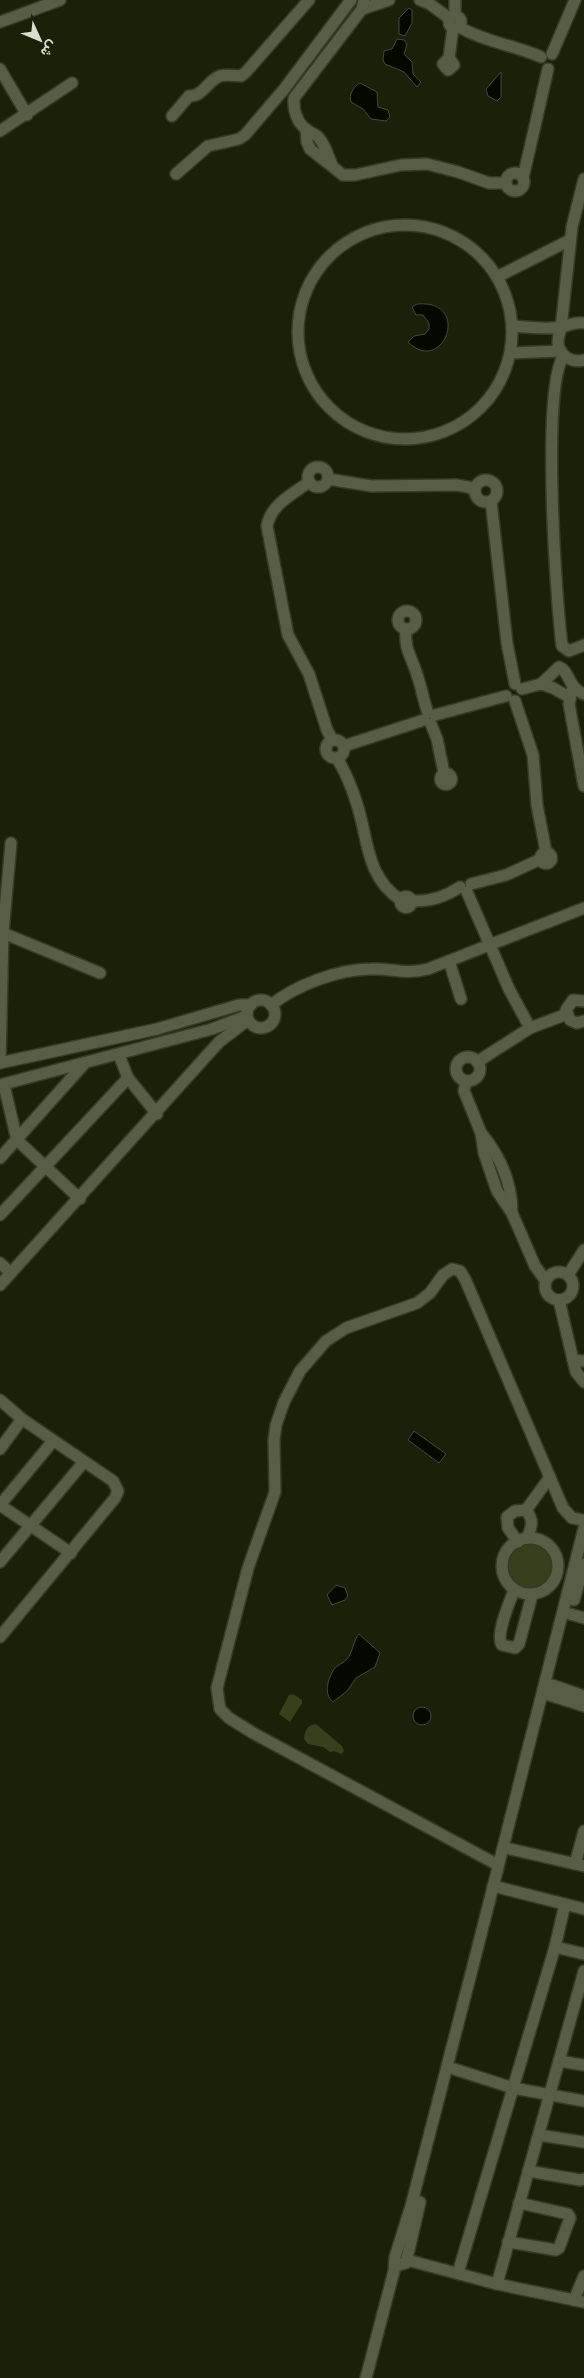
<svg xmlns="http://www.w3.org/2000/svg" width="584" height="2378" font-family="Figtree,Vazirmatn,sans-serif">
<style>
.green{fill:#36401c}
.water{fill:#040900;stroke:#44493e}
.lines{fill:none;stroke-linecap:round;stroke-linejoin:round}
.minor-casing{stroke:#353b25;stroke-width:14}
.minor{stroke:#565e46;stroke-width:11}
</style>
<rect width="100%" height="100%" fill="#1a2109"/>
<g class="green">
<circle cx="530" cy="1567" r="25"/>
<path d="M293,1694L302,1700V1703L290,1722L279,1714L289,1695Z"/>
<path d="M316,1724L342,1746L344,1751L341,1754L334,1751L330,1752L323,1747L308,1744L304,1739C305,1729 307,1726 316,1724Z"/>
</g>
<g class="water">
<path d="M409,8L412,10V23L405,36L399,34V18Z"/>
<path d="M397,39L404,40L407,44L404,54L412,62L413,74L421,82L417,87L404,72L385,64L383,60L384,51L392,49Z"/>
<path d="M501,72V97L497,101L488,96L486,89Z"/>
<path d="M360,83L377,92L378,107L388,110L390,117L386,121L371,119L363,109L351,102C348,95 354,86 360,83Z"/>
<path d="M417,304C473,299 443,377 408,342L414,336L425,334L429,329V323L423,315H416L412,307Z"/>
<path d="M414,1431L446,1454L439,1463L408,1440Z"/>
<path d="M336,1585L345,1588L348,1596L345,1600L332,1605L327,1595Z"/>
<path d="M359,1634L380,1653L375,1667L356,1678L347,1691L333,1702C323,1694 328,1679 334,1669C337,1665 344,1663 347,1659C353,1652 353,1641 359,1634Z"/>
<circle cx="422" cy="1716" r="9"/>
</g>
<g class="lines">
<defs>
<g id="minor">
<path d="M420,0L430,4L450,19"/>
<path d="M455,0V16"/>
<path d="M362,9L389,0"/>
<circle cx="455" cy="22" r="6"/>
<path d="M0,22L60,0"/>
<path d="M459,27C485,42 514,45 541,57"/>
<path d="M552,54L575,0"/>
<path d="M449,58L443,64L448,70L454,65L449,58L453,28"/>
<path d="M0,69L27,115"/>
<path d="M172,116L189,96C203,97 208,80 220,76C226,74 234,76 241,76L246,72L309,0"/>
<path d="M306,129L307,142L310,149L343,175H355L401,165L427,164L458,172L489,183H506"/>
<path d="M0,131L72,83"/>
<path d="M332,165C328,156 325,144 318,137C315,134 311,133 307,130C297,123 293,110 294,98L362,9L364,0"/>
<circle cx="515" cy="182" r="9"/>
<path d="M176,174L208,146L239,139L245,135L285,88L351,0"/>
<path d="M523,178L548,69"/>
<path d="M584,179L572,227L562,319C562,330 558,333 558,342C558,356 572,363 584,360"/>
<circle cx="405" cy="332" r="107"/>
<path d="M497,277L570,240"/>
<path d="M513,326C529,327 545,330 561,327C570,326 574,321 584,323"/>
<path d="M510,353L561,351"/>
<path d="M564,355C541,388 556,598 562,646L569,651L584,645"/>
<circle cx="318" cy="477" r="10"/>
<path d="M328,479L371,486L456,485L468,487L475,490"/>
<circle cx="486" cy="491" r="11"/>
<path d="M309,482C293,494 271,504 267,526L288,635L309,674L327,730L332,739"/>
<path d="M491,501L507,643L515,684"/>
<circle cx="407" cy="620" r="9"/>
<path d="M406,629C404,650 412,657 417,675C422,688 423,700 428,713"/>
<path d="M541,684L553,688L569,697"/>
<path d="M573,687L569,704L584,786"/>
<path d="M522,689L541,684L559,667C570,671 567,687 584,694"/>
<path d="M515,701L533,755L537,805L546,852"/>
<path d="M435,715L506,696"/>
<path d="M431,724L437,739L444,773"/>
<circle cx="335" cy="749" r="9"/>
<path d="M344,746L424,720"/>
<path d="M337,758C349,778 358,804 363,827C369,856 374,883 401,900"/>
<circle cx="446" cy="779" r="5.5"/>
<circle cx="546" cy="858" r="5.5"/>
<path d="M471,884L506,875L541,859"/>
<path d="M467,892L509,989L530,1028"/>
<circle cx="406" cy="902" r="5.5"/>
<path d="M412,901C430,902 445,897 460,887"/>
<path d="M3,933L100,973"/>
<path d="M449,961L461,999"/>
<circle cx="261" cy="1014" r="14"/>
<path d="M584,1001L573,1000L566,1010L570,1020L577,1023L584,1021"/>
<path d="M271,1005C296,985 339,969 371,969C393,968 404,975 428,969L584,908"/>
<path d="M119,1055L128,1078L157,1114"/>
<circle cx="468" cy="1069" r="12"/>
<path d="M477,1062L530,1028L567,1014"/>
<path d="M0,1063L157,1029L239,1005H251"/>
<path d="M0,1063L3,933L11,843"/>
<path d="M466,1081L464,1091L481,1133L484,1153L497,1191L512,1213L535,1266L546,1281"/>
<path d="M0,1085L212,1029L244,1017"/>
<path d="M4,1085L17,1140L80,1199"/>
<path d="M481,1133C501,1157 512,1182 512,1213"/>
<path d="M0,1158L84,1064"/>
<path d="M0,1215L128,1078"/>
<path d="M0,1263L11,1273"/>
<circle cx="559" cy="1286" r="14"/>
<path d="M568,1275L584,1250"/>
<path d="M0,1285L219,1042L248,1020"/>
<path d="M559,1300L573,1360"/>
<path d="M584,1361L573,1360L576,1372L584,1382"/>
<path d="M0,1400L22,1419L113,1481L118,1491L115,1498L0,1637"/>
<path d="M0,1449L22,1419"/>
<path d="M0,1505L71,1553"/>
<path d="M0,1505L53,1441"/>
<path d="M526,1510C534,1520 532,1527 527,1538"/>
<circle cx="530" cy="1566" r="28"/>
<path d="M518,1542L508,1528L507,1517L515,1511L526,1510L550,1477"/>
<path d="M0,1562L83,1463"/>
<path d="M514,1590C510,1602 495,1634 502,1645L515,1648L519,1644L532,1595"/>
<path d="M574,1600L584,1564"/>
<path d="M570,1614L584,1618"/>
<path d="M552,1685L584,1696"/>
<path d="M549,1695L584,1706"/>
<path d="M510,1849L584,1866"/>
<path d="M575,1864L584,1831"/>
<path d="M498,1865L253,1733L229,1718L220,1709L217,1688L248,1568L275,1492L274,1440L276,1425L284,1402L300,1371L326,1341L346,1328L417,1303L430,1293L443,1275L452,1269L460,1271L465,1279L563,1508L572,1518L584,1520"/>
<path d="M493,1886L584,1909"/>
<path d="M555,1947L584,1954"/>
<path d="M559,2061L584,2065"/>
<path d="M454,2069L513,2088L584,2101"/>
<path d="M539,2135L584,2142"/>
<path d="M528,2171L580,2180L584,2179"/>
<path d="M508,2242L556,2250L559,2248L570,2218L568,2214L519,2203"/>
<path d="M407,2260L497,2284L584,2302"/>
<path d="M395,2262L399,2265L406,2263L420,2202"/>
<path d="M458,2273L555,1947L565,1904"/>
<path d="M497,2284L584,1971"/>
<path d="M574,2300L584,2276"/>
<path d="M366,2378L394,2271L395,2257L411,2206L475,1958L584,1528"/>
</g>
</defs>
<use href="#minor" class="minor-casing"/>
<use href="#minor" class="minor"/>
</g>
<g transform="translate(40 40) rotate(134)" stroke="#1a2109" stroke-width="4" paint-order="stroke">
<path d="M0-4L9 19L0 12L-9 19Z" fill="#d8ddce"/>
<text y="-8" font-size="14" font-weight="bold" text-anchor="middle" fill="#d8ddce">ش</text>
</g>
</svg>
